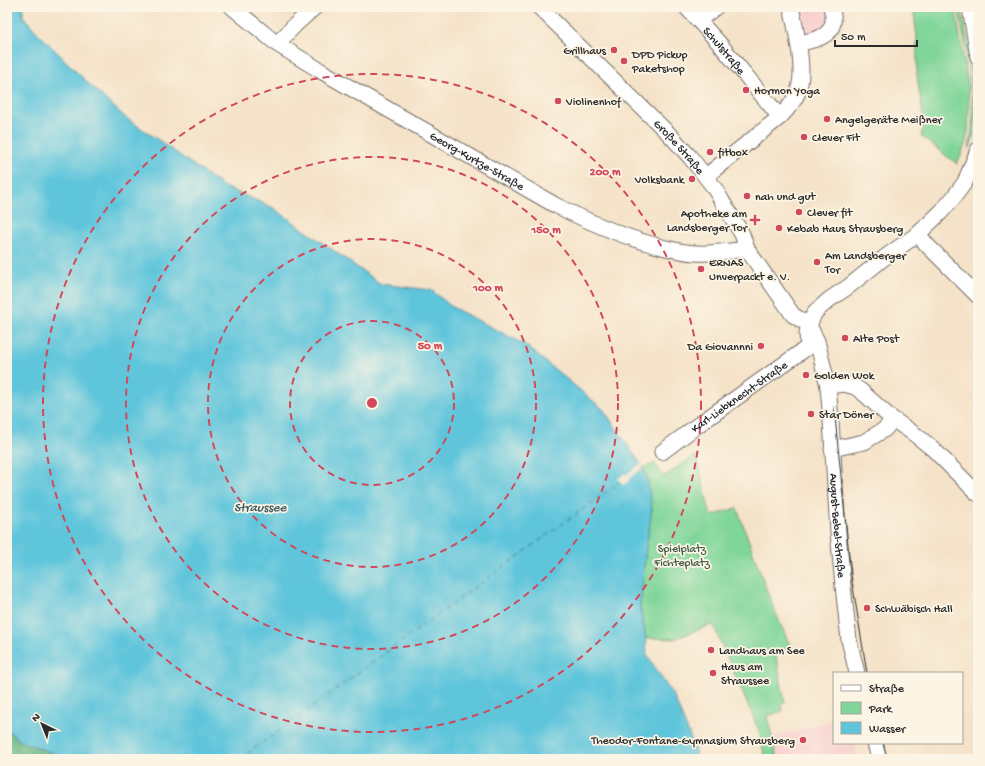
<svg xmlns="http://www.w3.org/2000/svg" width="985" height="766" font-family="'Gochi Hand',sans-serif">
<style>
.built{fill:#f7d0cd}
.green{fill:#80d69a;stroke:#568062}
.forest{fill:#68b782;stroke:#4a7156}
.water{fill:#5ec5db;stroke:#447883}
.pier{fill:#f5e3c9}
.lines{fill:none;stroke-linecap:round;stroke-linejoin:round}
.ferry{stroke:#3a5960;stroke-width:1;stroke-dasharray:5 4;stroke-linecap:butt}
.minor-casing{stroke:#726b62;stroke-width:17}
.minor{stroke:#fff;stroke-width:15}
.tram{stroke:#2b2b2b;stroke-width:1}
.ring{fill:none;stroke:#d1495b;stroke-width:2;stroke-dasharray:7 5}
.poi-dot{fill:#d1495b;stroke:#fcf5e5;stroke-width:1.5}
.labels{text-anchor:middle;stroke-width:3.5;stroke-linejoin:round;paint-order:stroke}
.poi-label{font-size:12px;fill:#2b2b2b;stroke:#fcf5e5;text-anchor:start}
.street-label{font-size:12px;fill:#2b2b2b;stroke:#fcf5e5}
.park-label{font-size:12px;fill:#445e4c;stroke:#fcf5e5}
.water-label{font-size:13px;font-style:italic;fill:#3a5960;stroke:#fcf5e5}
.centre{fill:#d1495b;stroke:#fcf5e5;stroke-width:2}
.ring-label{font-size:12px;text-anchor:middle;font-weight:bold;fill:#d1495b;stroke:#fcf5e5;stroke-width:3.5;stroke-linejoin:round;paint-order:stroke}
</style>
<rect width="100%" height="100%" fill="#fcf5e5"/>
<filter id="ink" filterUnits="userSpaceOnUse"><feTurbulence type="fractalNoise" baseFrequency=".025" numOctaves="2"/><feDisplacementMap in="SourceGraphic" scale="8" xChannelSelector="R" yChannelSelector="G"/><feConvolveMatrix kernelMatrix="1 2 1 2 8 2 1 2 1" color-interpolation-filters="sRGB"/></filter>
<filter id="wash" filterUnits="userSpaceOnUse"><feTurbulence type="fractalNoise" baseFrequency=".012" numOctaves="4" result="noise"/><feDisplacementMap in="SourceGraphic" scale="16" xChannelSelector="R" yChannelSelector="G"/><feGaussianBlur stdDeviation="0.9" result="paint"/><feColorMatrix in="noise" values="0 0 0 0 0 0 0 0 0 0 0 0 0 0 0 0 0 1.4 0 .05"/><feComposite in="paint" operator="in"/></filter>
<g filter="url(#wash)">
<rect width="100%" height="100%" fill="#f5e3c9"/>
<g class="built">
<path d="M791,7H831L833,23L798,43Z"/>
<path d="M834,720V743H855L859,759H777L772,737Z"/>
</g>
<g class="green">
<path d="M913,7H955L968,83L969,107L968,132L965,145L957,164L921,136L924,125L923,117L917,76V37Z"/>
<path d="M958,7H961C969,46 985,113 969,150C970,143 971,136 972,129C975,88 965,47 958,7Z"/>
<path d="M696,455L711,516L737,508L771,602L791,648L775,651L785,703L781,704L783,711L767,716L777,759H765L759,731L713,624L675,639L646,638L640,606L646,548L652,509L643,468L655,463L663,477Z"/>
</g>
<path class="forest" d="M7,730L19,740L25,743L69,759H7Z"/>
<path class="water" d="M7,7H23V16L36,31L92,87L126,118L157,139L224,187L272,207L381,284L431,290L452,307L524,344L603,409L642,466L647,478L652,509L646,548L640,606L646,638L647,655L674,697L693,744L697,759H69L25,743L19,740L7,730Z"/>
<path class="pier" d="M641,464L643,468L629,478L630,480L623,485L618,479L625,473L626,475Z"/>
<g class="lines">
<path class="ferry" d="M240,759L620,482"/>
</g>
</g>
<g filter="url(#ink)">
<g class="lines">
<defs>
<g id="minor">
<path id="s1" d="M232,7L277,44L321,71L555,205C591,223 627,239 666,248C675,250 686,253 696,253C713,254 730,251 747,249"/>
<path id="s2" d="M539,7L670,135L690,157L713,186L742,234L747,249L793,315L809,325"/>
<path id="s3" d="M686,7L719,43L780,117"/>
<path d="M970,7L978,57"/>
<path d="M699,20L716,7"/>
<path d="M798,43C820,40 840,34 831,7"/>
<path d="M277,44L295,25L315,7"/>
<path d="M706,176L780,117C787,110 794,102 798,92C806,70 796,30 791,7"/>
<path d="M918,234L927,245L978,296"/>
<path id="s4" d="M809,325L817,341L828,386L831,421L838,532L843,586L849,640L857,673"/>
<path d="M808,347L807,333L809,325L815,312L830,299L848,287L884,258L918,234L941,212L954,197L965,182L978,150"/>
<path d="M828,386L844,384L855,387L861,391L891,418L913,433L932,448L978,494"/>
<path d="M832,449L864,442L885,429L889,424L891,418"/>
<path id="s5" d="M662,452L698,425L815,342"/>
<path d="M875,743L879,759"/>
</g>
</defs>
<use href="#minor" class="minor-casing"/>
<use href="#minor" class="minor"/>
<g class="tram">
<path d="M834,407L851,575L867,673"/>
<path d="M883,743L887,759"/>
</g>
</g>
</g>
<g class="ring">
<circle cx="372" cy="403" r="82"/>
<circle cx="372" cy="403" r="164"/>
<circle cx="372" cy="403" r="246"/>
<circle cx="372" cy="403" r="329"/>
</g>
<g class="poi-dot">
<circle cx="614" cy="50" r="4"/>
<circle cx="624" cy="61" r="4"/>
<circle cx="746" cy="90" r="4"/>
<circle cx="558" cy="101" r="4"/>
<circle cx="827" cy="119" r="4"/>
<circle cx="804" cy="137" r="4"/>
<circle cx="710" cy="152" r="4"/>
<circle cx="692" cy="179" r="4"/>
<circle cx="747" cy="196" r="4"/>
<circle cx="799" cy="212" r="4"/>
<path d="M753 214h4v4h4v4h-4v4h-4v-4h-4v-4h4z"/>
<circle cx="779" cy="228" r="4"/>
<circle cx="817" cy="262" r="4"/>
<circle cx="701" cy="269" r="4"/>
<circle cx="845" cy="338" r="4"/>
<circle cx="761" cy="346" r="4"/>
<circle cx="806" cy="375" r="4"/>
<circle cx="811" cy="414" r="4"/>
<circle cx="867" cy="608" r="4"/>
<circle cx="711" cy="650" r="4"/>
<circle cx="713" cy="673" r="4"/>
<circle cx="803" cy="740" r="4"/>
</g>
<g class="labels">
<g class="poi-label">
<text x="606" y="54" text-anchor="end">Grillhaus</text>
<text x="632" y="58">DPD Pickup<tspan x="632" dy="14">Paketshop</tspan></text>
<text x="754" y="94">Hormon Yoga</text>
<text x="566" y="105">Violinenhof</text>
<text x="835" y="123">Angelgeräte Meißner</text>
<text x="812" y="141">Clever Fit</text>
<text x="718" y="156">fitbox</text>
<text x="684" y="183" text-anchor="end">Volksbank</text>
<text x="755" y="200">nah und gut</text>
<text x="807" y="216">Clever fit</text>
<text x="747" y="217" text-anchor="end">Apotheke am<tspan x="747" dy="14">Landsberger Tor</tspan></text>
<text x="787" y="232">Kebab Haus Strausberg</text>
<text x="825" y="259">Am Landsberger<tspan x="825" dy="14">Tor</tspan></text>
<text x="709" y="266">ERNAS<tspan x="709" dy="14">Unverpackt e. V.</tspan></text>
<text x="853" y="342">Alte Post</text>
<text x="753" y="350" text-anchor="end">Da Giovannni</text>
<text x="814" y="379">Golden Wok</text>
<text x="819" y="418">Star Döner</text>
<text x="875" y="612">Schwäbisch Hall</text>
<text x="719" y="654">Landhaus am See</text>
<text x="721" y="670">Haus am<tspan x="721" dy="14">Straussee</tspan></text>
<text x="795" y="744" text-anchor="end">Theodor-Fontane-Gymnasium Strausberg</text>
</g>
<g class="street-label">
<text dy="4" stroke="none"><textPath href="#s3" startOffset="58">Schulstraße</textPath></text>
<text dy="4" stroke="none"><textPath href="#s2" startOffset="198">Große Straße</textPath></text>
<text dy="4" stroke="none"><textPath href="#s1" startOffset="290">Georg-Kurtze-Straße</textPath></text>
<text dy="4" stroke="none"><textPath href="#s5" startOffset="95">Karl-Liebknecht-Straße</textPath></text>
<text dy="4" stroke="none"><textPath href="#s4" startOffset="204">August-Bebel-Straße</textPath></text>
</g>
<g class="park-label">
<text x="682" y="552">Spielplatz<tspan x="682" dy="14">Fichteplatz</tspan></text>
</g>
<g class="water-label">
<text x="260" y="511">Straussee</text>
</g>
</g>
<circle cx="372" cy="403" r="6" class="centre"/>
<g class="ring-label">
<text x="605" y="175">200 m</text>
<text x="546" y="233">150 m</text>
<text x="488" y="291">100 m</text>
<text x="430" y="349">50 m</text>
</g>
<rect width="985" height="766" fill="none" stroke="#fcf5e5" stroke-width="24"/>
<rect x="833" y="672" width="130" height="72" fill="#fcf5e5" stroke="#a8a49b"/>
<rect x="841" y="685" width="20" height="6" fill="#ffffff" stroke="#a8a49b"/>
<text x="869" y="692" font-size="12" fill="#2b2b2b">Straße</text>
<rect x="841" y="702" width="20" height="12" fill="#80d69a" stroke="#a8a49b"/>
<text x="869" y="712" font-size="12" fill="#2b2b2b">Park</text>
<rect x="841" y="722" width="20" height="12" fill="#5ec5db" stroke="#a8a49b"/>
<text x="869" y="732" font-size="12" fill="#2b2b2b">Wasser</text>
<g transform="translate(42 724) rotate(317)" stroke="#fcf5e5" stroke-width="3" paint-order="stroke">
<path d="M0-3L7 15L0 10L-7 15Z" fill="#2b2b2b"/>
<text y="-6" font-size="11" font-weight="bold" text-anchor="middle" fill="#2b2b2b">N</text>
</g>
<path d="M835 40v6h82v-6" fill="none" stroke="#2b2b2b" stroke-width="2"/>
<text x="841" y="40" font-size="12" fill="#2b2b2b" stroke="#fcf5e5" stroke-width="3" paint-order="stroke">50 m</text>
</svg>
